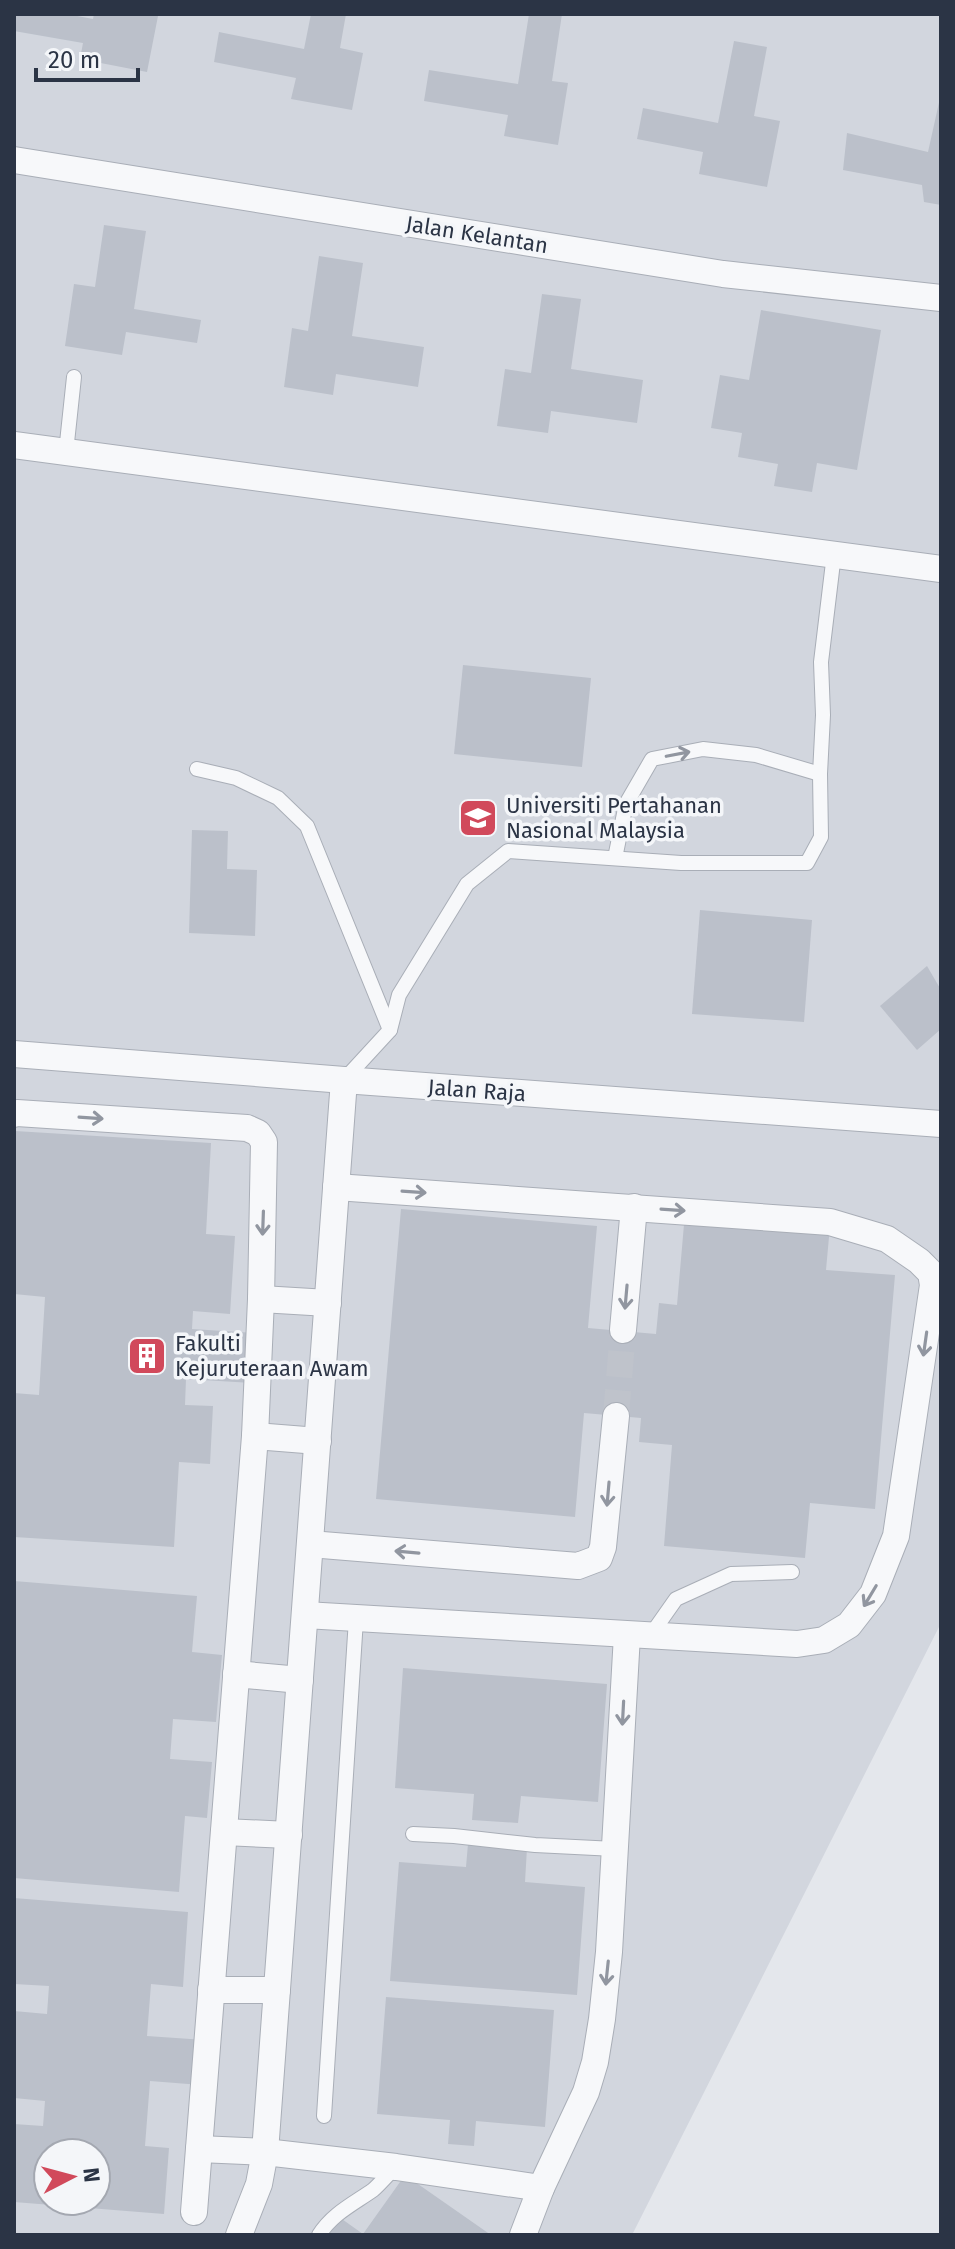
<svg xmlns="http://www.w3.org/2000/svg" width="955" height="2249" font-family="'Fira Sans',sans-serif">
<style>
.built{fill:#d2d6de;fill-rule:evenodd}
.building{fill:#bbc0ca;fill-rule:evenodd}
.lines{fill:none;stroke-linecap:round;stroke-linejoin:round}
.street-tunnel{stroke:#bfc3cb;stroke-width:26;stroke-dasharray:26 13;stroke-linecap:butt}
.lane-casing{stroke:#a9aeb7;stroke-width:16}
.street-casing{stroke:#a9aeb7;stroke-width:28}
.lane{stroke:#f7f8fa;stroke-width:14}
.street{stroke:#f7f8fa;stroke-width:26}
.oneway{stroke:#9196a0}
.labels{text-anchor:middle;stroke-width:7;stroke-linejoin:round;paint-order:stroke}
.street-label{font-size:22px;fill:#2b3445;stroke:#f4f6f9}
.poi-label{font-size:22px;fill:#2b3445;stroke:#f4f6f9;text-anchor:start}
</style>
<rect width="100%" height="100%" fill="#e4e7ec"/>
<path class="built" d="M14,14H941V1623L632,2235H14ZM48,2153H96V2201H48Z"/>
<g class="building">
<path d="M14,14H67L93,19L94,14H147L158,16L147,72L80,59L83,43L14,31Z"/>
<path d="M311,14H346L340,48L363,53L352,110L291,99L296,78L214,62L219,32L304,49Z"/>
<path d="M529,14H562L552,81L568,83L558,145L504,136L508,115L424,101L429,70L518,84Z"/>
<path d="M734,41L767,47L754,116L780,121L767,187L699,174L703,152L637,139L643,108L718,123Z"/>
<path d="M940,98L941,205L924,202L922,185L843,170L847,133L928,152Z"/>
<path d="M104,225L146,231L134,309L201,320L197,343L126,332L122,355L65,346L74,284L95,287Z"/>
<path d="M319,256L363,263L352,336L424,347L418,387L336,374L333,395L284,387L292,328L308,331Z"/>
<path d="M542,294L581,299L571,369L643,380L637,423L551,411L548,433L497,426L505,369L531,373Z"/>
<path d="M761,310L881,330L857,470L817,463L812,492L774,486L778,464L738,457L742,433L711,428L720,375L749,380Z"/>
<path d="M463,665L591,678L582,767L454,754Z"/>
<path d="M192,830L228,831L227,869L257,870L255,936L189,933Z"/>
<path d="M700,910L812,920L804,1022L692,1014Z"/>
<path d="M927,966L941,990V1029L917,1050L880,1006Z"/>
<path d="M15,1131L211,1143L206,1234L235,1236L230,1314L193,1311L192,1329L255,1333L252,1383L186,1379L185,1405L213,1406L210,1464L179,1462L174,1547L14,1537V1393L39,1395L45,1297L14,1294Z"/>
<path d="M401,1209L597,1226L588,1328L656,1334L659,1303L677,1305L685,1213L830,1226L826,1270L895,1275L875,1509L810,1503L805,1558L664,1546L672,1445L639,1442L641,1418L584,1413L575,1517L376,1499Z"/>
<path d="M14,1581L197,1596L192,1652L222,1655L216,1722L173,1719L170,1759L212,1762L207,1818L185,1816L179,1892L14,1878Z"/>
<path d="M403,1668L607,1684L598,1802L521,1796L518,1823L472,1820L474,1794L395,1788Z"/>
<path d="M468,1844L527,1848L525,1882L585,1887L577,1995L390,1981L399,1862L466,1867Z"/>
<path d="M14,1898L188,1912L183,1987L151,1984L147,2036L205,2040L201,2085L150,2081L145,2146L169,2148L164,2214L14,2202V2124L43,2126L45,2101L14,2098V2011L47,2014L49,1986L14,1984ZM48,2153H96V2201H48Z"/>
<path d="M386,1997L554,2010L545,2127L476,2121L474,2146L448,2144L450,2120L377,2114Z"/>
<path d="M405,2175L491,2235H331L328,2233L339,2217L363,2234Z"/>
</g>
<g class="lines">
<path class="street-tunnel" d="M616,1416L623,1330"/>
<defs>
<g id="lane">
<path d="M66,452L74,377"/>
<path d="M197,769L236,778L278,798L307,826L390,1030"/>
<path d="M615,858L626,804L652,759L703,749L756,755L820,774"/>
<path d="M344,1080L390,1030L399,995L467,884L508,851L681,863H807L821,837L820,774L823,715L821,662L834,554"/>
<path d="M650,1636L676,1599L731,1574L792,1572"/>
<path d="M413,1834L454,1836L535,1845L615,1849"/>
<path d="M324,2116L356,1619"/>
<path d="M319,2235C332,2214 353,2204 373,2190C381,2183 388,2174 396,2167"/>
</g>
<g id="street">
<path d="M14,160L723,274L941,298"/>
<path d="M14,445L941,569"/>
<path d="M14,1054L344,1080L941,1124"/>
<path d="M14,1114L17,1113L247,1128L258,1133L264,1142L261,1299L255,1436L194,2212"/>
<path d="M261,1299L328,1303"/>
<path d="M623,1330L634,1207"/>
<path d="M255,1436L318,1441"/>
<path d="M310,1544L578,1566L599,1558L603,1547L616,1416"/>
<path d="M305,1615L797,1644L824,1640L849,1625L873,1594L896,1536L933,1285L931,1273L919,1261L887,1239L830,1222L336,1187"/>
<path d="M236,1674L300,1680"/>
<path d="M224,1832L289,1835"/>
<path d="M211,1990H277"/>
<path d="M199,2149L265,2152L396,2167L541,2188"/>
<path d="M239,2235L259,2184L265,2152L344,1080"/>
<path d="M523,2235L541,2188L586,2092L595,2062L602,2019L609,1952L627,1635"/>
</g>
</defs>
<use href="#lane" class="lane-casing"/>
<use href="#street" class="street-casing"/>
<use href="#lane" class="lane"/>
<use href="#street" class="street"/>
</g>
<defs><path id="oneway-shaft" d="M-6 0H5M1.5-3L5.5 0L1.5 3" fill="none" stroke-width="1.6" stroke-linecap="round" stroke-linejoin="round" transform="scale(2)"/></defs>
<g class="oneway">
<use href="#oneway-shaft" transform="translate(678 754) rotate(-11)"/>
<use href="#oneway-shaft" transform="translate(91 1118) rotate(4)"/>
<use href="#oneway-shaft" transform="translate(414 1192) rotate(4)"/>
<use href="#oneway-shaft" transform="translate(673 1210) rotate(4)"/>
<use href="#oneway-shaft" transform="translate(263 1223) rotate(92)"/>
<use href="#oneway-shaft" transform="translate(626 1297) rotate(95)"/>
<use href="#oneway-shaft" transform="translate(925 1344) rotate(98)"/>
<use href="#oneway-shaft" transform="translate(608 1494) rotate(95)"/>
<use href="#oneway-shaft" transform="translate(407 1552) rotate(-175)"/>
<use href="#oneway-shaft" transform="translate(870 1596) rotate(121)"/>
<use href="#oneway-shaft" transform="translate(623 1713) rotate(93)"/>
<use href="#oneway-shaft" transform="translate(607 1973) rotate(96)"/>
</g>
<defs>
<symbol id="university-square" viewBox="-11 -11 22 22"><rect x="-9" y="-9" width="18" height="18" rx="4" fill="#d1495b" stroke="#f4f6f9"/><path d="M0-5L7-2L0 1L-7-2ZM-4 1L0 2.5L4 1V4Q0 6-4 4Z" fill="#fff"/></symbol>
<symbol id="building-square" viewBox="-11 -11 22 22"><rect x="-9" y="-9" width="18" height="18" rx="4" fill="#d1495b" stroke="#f4f6f9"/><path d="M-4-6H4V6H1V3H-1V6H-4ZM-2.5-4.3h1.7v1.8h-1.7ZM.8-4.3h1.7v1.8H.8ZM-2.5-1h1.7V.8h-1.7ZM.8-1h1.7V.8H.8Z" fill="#fff"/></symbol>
</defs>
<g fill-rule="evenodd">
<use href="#university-square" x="456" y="796" width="44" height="44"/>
<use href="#building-square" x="125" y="1334" width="44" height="44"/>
</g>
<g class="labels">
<g class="street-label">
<text transform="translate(477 234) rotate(9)" y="8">Jalan Kelantan</text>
<text transform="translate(477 1090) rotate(4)" y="8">Jalan Raja</text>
</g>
<g class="poi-label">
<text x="506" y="813">Universiti Pertahanan<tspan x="506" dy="25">Nasional Malaysia</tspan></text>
<text x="175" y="1351">Fakulti<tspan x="175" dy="25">Kejuruteraan Awam</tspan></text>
</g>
</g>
<rect width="955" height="2249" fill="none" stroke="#2b3445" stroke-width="32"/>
<g transform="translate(72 2177) rotate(84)"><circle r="38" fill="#f4f6f9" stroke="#a4a8b1" stroke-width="2"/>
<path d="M0-6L14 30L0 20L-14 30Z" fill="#d1495b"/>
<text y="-12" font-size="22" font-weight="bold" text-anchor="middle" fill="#2b3445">N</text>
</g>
<path d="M36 68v12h102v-12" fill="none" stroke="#2b3445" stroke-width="4"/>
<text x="48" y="68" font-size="24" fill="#2b3445" stroke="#f4f6f9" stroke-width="6" paint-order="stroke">20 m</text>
</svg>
